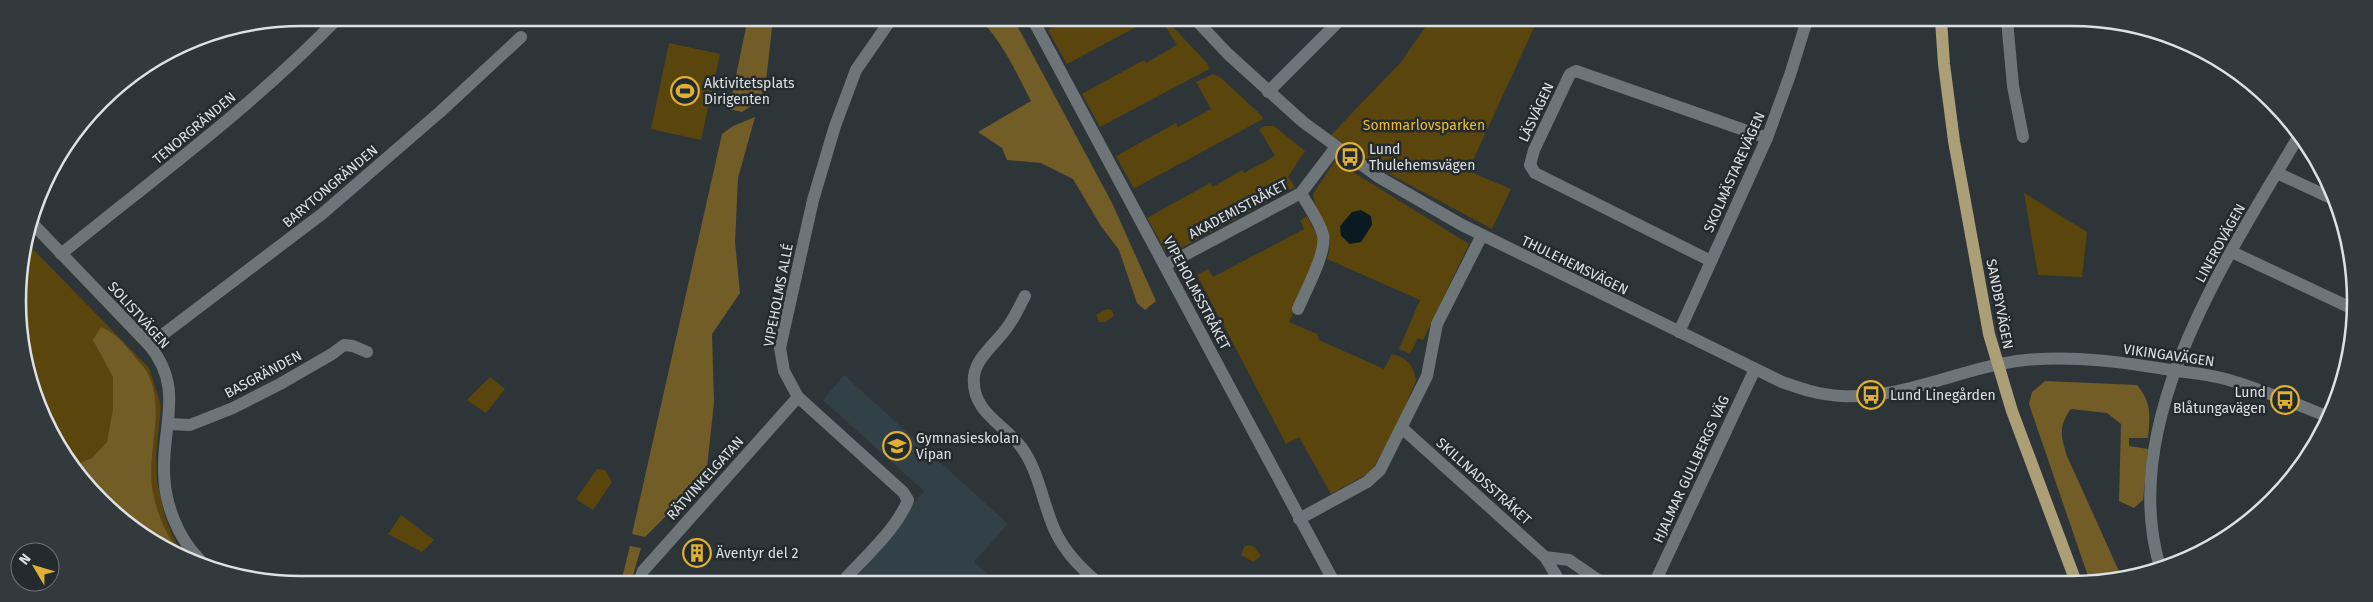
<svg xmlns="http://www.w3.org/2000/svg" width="2373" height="602" font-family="'Fira Sans',sans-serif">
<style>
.built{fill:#324047}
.green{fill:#5a450d}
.forest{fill:#735d27}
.water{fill:#0a1a21}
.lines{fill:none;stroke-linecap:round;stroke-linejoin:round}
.minor{stroke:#6d7579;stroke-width:12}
.major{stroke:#ac9e77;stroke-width:12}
.labels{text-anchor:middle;stroke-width:5;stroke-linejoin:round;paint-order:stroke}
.poi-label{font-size:14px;fill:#dde1e3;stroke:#242b2f;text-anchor:start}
.street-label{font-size:14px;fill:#dde1e3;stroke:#242b2f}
.park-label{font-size:14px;fill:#f1bd27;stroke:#242b2f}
.rim{fill:none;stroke:#dde1e3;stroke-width:2.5}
</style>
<rect width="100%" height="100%" fill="#2e3539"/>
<path class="built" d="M844,375L1008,524L974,562L997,582H848L924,491L823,400Z"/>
<g class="green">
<path d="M1071,19H1151L1067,64L1048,30Z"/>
<path d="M1161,19L1170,24L1207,63L1209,69L1100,127L1082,94L1144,60L1146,63L1177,45Z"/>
<path d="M1431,19H1538L1468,171L1511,189L1492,229L1380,169L1331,135L1401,62Z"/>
<path d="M669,43L720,54L701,140L651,129Z"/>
<path d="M1213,74L1221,78L1261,115L1263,119L1135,188L1133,187L1116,156L1176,123L1178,127L1211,109L1196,82Z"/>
<path d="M1265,126H1274L1305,151L1288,177L1295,187L1172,253L1165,250L1147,218L1210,183L1213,187L1242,170L1244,173L1275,156L1259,129Z"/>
<path d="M1335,161L1469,244L1423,340L1418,338L1410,354L1399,349L1420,300L1327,259C1337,233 1316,218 1313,194Z"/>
<path d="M2024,193L2087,232L2082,277L2038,275Z"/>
<path d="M1307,216L1319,240L1318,255L1289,322L1317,334L1319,340L1384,369L1392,354C1407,358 1413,364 1416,381L1397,426L1371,472L1331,494L1299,437L1286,444L1197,275L1208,269L1213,277L1304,229L1300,220Z"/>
<path d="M28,244L149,368L161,405L156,454L157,481L165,517L173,537L184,555L160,547L76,474L27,375L18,282Z"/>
<path d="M1106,309L1112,310L1114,316L1105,322H1099L1096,315Z"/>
<path d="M490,377L505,389L486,413L467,400Z"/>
<path d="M597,469L605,470L612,482L593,510L576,499Z"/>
<path d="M401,515L434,540L422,552L388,534Z"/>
<path d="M1249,545L1255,547L1261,556L1253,562L1241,555L1244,547Z"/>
</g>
<g class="forest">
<path d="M748,18H772V28L765,90L756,103L742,112L729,109Z"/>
<path d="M979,18H1013L1112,203L1156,301L1145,310L1137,303L1119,250L1101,226L1073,179L1041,163L1007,160L1002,148L978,132L1031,101C1016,72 1002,41 979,18Z"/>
<path d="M755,117L738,178L735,242L740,293L712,334L714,402L707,468L686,496L645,537L632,534L722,134L733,126Z"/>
<path d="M101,327C112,331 122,341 130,351C135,358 142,364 147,372C167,409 145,454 153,493C157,514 167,536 179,553L159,547L76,474L68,457L77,464L92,458L107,442L113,409V377L93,340Z"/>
<path d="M2045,381L2137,385C2152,403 2150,415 2148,438H2129V446L2148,449L2143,500L2134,508L2119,501L2121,424L2107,413L2071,409C2058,426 2061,437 2067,456L2122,578L2109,582H2090L2029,404L2032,392Z"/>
<path d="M630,546L641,548L631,582H621Z"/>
</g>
<path class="water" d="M1361,210L1371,216L1372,225L1361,242L1350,244L1341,236L1340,226L1352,212Z"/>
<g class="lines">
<g class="minor">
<path d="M1032,18L1334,582"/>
<path d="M1195,19L1228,54L1303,122L1377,176L1462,225L1782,382C1802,389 1820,395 1841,396C1904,400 1964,366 2026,360C2077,355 2128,363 2177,371C2195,373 2212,375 2229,380C2263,390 2296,404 2329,417"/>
<path d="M2007,20L2013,86L2023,137"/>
<path d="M1268,92L1341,19"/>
<path d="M2277,173L2331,198"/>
<path d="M34,225L149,345C184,387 163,423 164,470C164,502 177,537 200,560"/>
<path d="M2232,252L2351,308"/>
<path d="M61,254C156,177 254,105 338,18"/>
<path d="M1711,261L1535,173L1530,165L1534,150L1570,74L1576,71L1767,138"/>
<path d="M1166,265L1301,193L1336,147"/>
<path d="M1025,296C1019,307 1014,319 1006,329C996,343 976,358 974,376C971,409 998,421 1017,442C1039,466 1042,504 1056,533C1066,553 1080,567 1097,582"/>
<path d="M1298,309C1305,292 1327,252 1323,235C1319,220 1308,206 1301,193"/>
<path d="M1679,332L1767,138L1790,75L1807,20"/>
<path d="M149,345L322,214L440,112L521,37"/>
<path d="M169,424L190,425L233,408L280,384L332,354L344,345L353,346L367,352"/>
<path d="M1402,428L1545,557L1560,582"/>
<path d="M1299,519L1367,482L1380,470L1427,376L1437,324L1482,235"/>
<path d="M1545,557L1569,560L1601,582"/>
<path d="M2160,567C2116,421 2229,254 2300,134"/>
<path d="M639,582L643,571L798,397"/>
<path d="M842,582C863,559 897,529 908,500L903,492L798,397L784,371L780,348L813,200L835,126L856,70L892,18"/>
<path d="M1655,582L1755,369"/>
</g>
<path class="major" d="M1941,20L1944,64L1954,141L1989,334L2012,411L2076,582"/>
</g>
<defs>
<symbol id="stadium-ring" viewBox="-11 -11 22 22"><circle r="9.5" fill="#242b2f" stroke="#dfb034" stroke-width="1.5"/><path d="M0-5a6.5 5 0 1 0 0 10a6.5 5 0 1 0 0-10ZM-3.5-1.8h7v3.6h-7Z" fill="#dfb034"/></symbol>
<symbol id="bus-ring" viewBox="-11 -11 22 22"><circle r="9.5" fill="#242b2f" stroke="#dfb034" stroke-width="1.5"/><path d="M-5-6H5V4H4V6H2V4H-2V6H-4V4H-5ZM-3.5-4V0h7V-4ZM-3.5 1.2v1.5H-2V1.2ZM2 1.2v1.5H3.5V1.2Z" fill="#dfb034"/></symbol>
<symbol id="school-ring" viewBox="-11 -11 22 22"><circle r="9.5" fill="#242b2f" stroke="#dfb034" stroke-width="1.5"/><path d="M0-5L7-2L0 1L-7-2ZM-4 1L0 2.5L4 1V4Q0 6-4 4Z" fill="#dfb034"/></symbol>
<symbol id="building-ring" viewBox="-11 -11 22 22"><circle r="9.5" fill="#242b2f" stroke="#dfb034" stroke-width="1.5"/><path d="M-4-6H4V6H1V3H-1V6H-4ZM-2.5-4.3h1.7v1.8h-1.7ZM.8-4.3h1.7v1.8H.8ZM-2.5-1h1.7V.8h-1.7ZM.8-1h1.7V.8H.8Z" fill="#dfb034"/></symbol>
</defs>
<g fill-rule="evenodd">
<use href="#stadium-ring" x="669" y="75" width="32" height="32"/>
<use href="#bus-ring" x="1334" y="141" width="32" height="32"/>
<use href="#bus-ring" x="1855" y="379" width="32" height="32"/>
<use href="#bus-ring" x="2269" y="384" width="32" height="32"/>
<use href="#school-ring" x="881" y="430" width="32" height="32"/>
<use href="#building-ring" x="681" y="537" width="32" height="32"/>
</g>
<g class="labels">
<g class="poi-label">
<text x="704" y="88">Aktivitetsplats<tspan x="704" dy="16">Dirigenten</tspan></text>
<text x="1369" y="154">Lund<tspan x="1369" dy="16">Thulehemsvägen</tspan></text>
<text x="2266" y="397" text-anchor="end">Lund<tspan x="2266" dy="16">Blåtungavägen</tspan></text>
<text x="1890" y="400">Lund Linegården</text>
<text x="916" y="443">Gymnasieskolan<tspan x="916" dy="16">Vipan</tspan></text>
<text x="716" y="558">Äventyr del 2</text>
</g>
<g class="street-label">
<text transform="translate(1536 112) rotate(-65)" y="5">LÄSVÄGEN</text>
<text transform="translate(194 128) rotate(-40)" y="5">TENORGRÄNDEN</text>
<text transform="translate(1734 172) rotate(-66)" y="5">SKOLMÄSTAREVÄGEN</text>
<text transform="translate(330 186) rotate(-40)" y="5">BARYTONGRÄNDEN</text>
<text transform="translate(1238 209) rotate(-28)" y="5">AKADEMISTRÅKET</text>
<text transform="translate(2220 243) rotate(-61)" y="5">LINEROVÄGEN</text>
<text transform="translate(1575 265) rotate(26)" y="5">THULEHEMSVÄGEN</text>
<text transform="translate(1197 293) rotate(62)" y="5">VIPEHOLMSSTRÅKET</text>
<text transform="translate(778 295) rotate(-79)" y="5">VIPEHOLMS ALLÉ</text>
<text transform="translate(2000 304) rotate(79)" y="5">SANDBYVÄGEN</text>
<text transform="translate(139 315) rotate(48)" y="5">SOLISTVÄGEN</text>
<text transform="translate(2169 355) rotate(8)" y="5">VIKINGAVÄGEN</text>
<text transform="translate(263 374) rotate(-28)" y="5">BASGRÄNDEN</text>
<text transform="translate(1691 469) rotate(-65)" y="5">HJALMAR GULLBERGS VÄG</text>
<text transform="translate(705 478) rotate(-48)" y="5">RÄTVINKELGATAN</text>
<text transform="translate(1484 481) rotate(42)" y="5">SKILLNADSSTRÅKET</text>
</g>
<g class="park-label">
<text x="1424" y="130">Sommarlovsparken</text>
</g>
</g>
<path d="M0 0H2373V602H0ZM301 26H2072A275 275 0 0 1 2347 301V301A275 275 0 0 1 2072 576H301A275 275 0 0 1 26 301V301A275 275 0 0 1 301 26Z" fill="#333a3d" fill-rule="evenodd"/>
<path class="rim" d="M301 26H2072A275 275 0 0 1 2347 301V301A275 275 0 0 1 2072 576H301A275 275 0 0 1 26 301V301A275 275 0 0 1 301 26Z"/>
<g transform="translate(35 567) rotate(308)"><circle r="24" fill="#242b2f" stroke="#6e7477"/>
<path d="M0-4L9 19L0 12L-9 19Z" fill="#dfb034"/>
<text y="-8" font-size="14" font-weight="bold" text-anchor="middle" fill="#dde1e3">N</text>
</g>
</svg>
